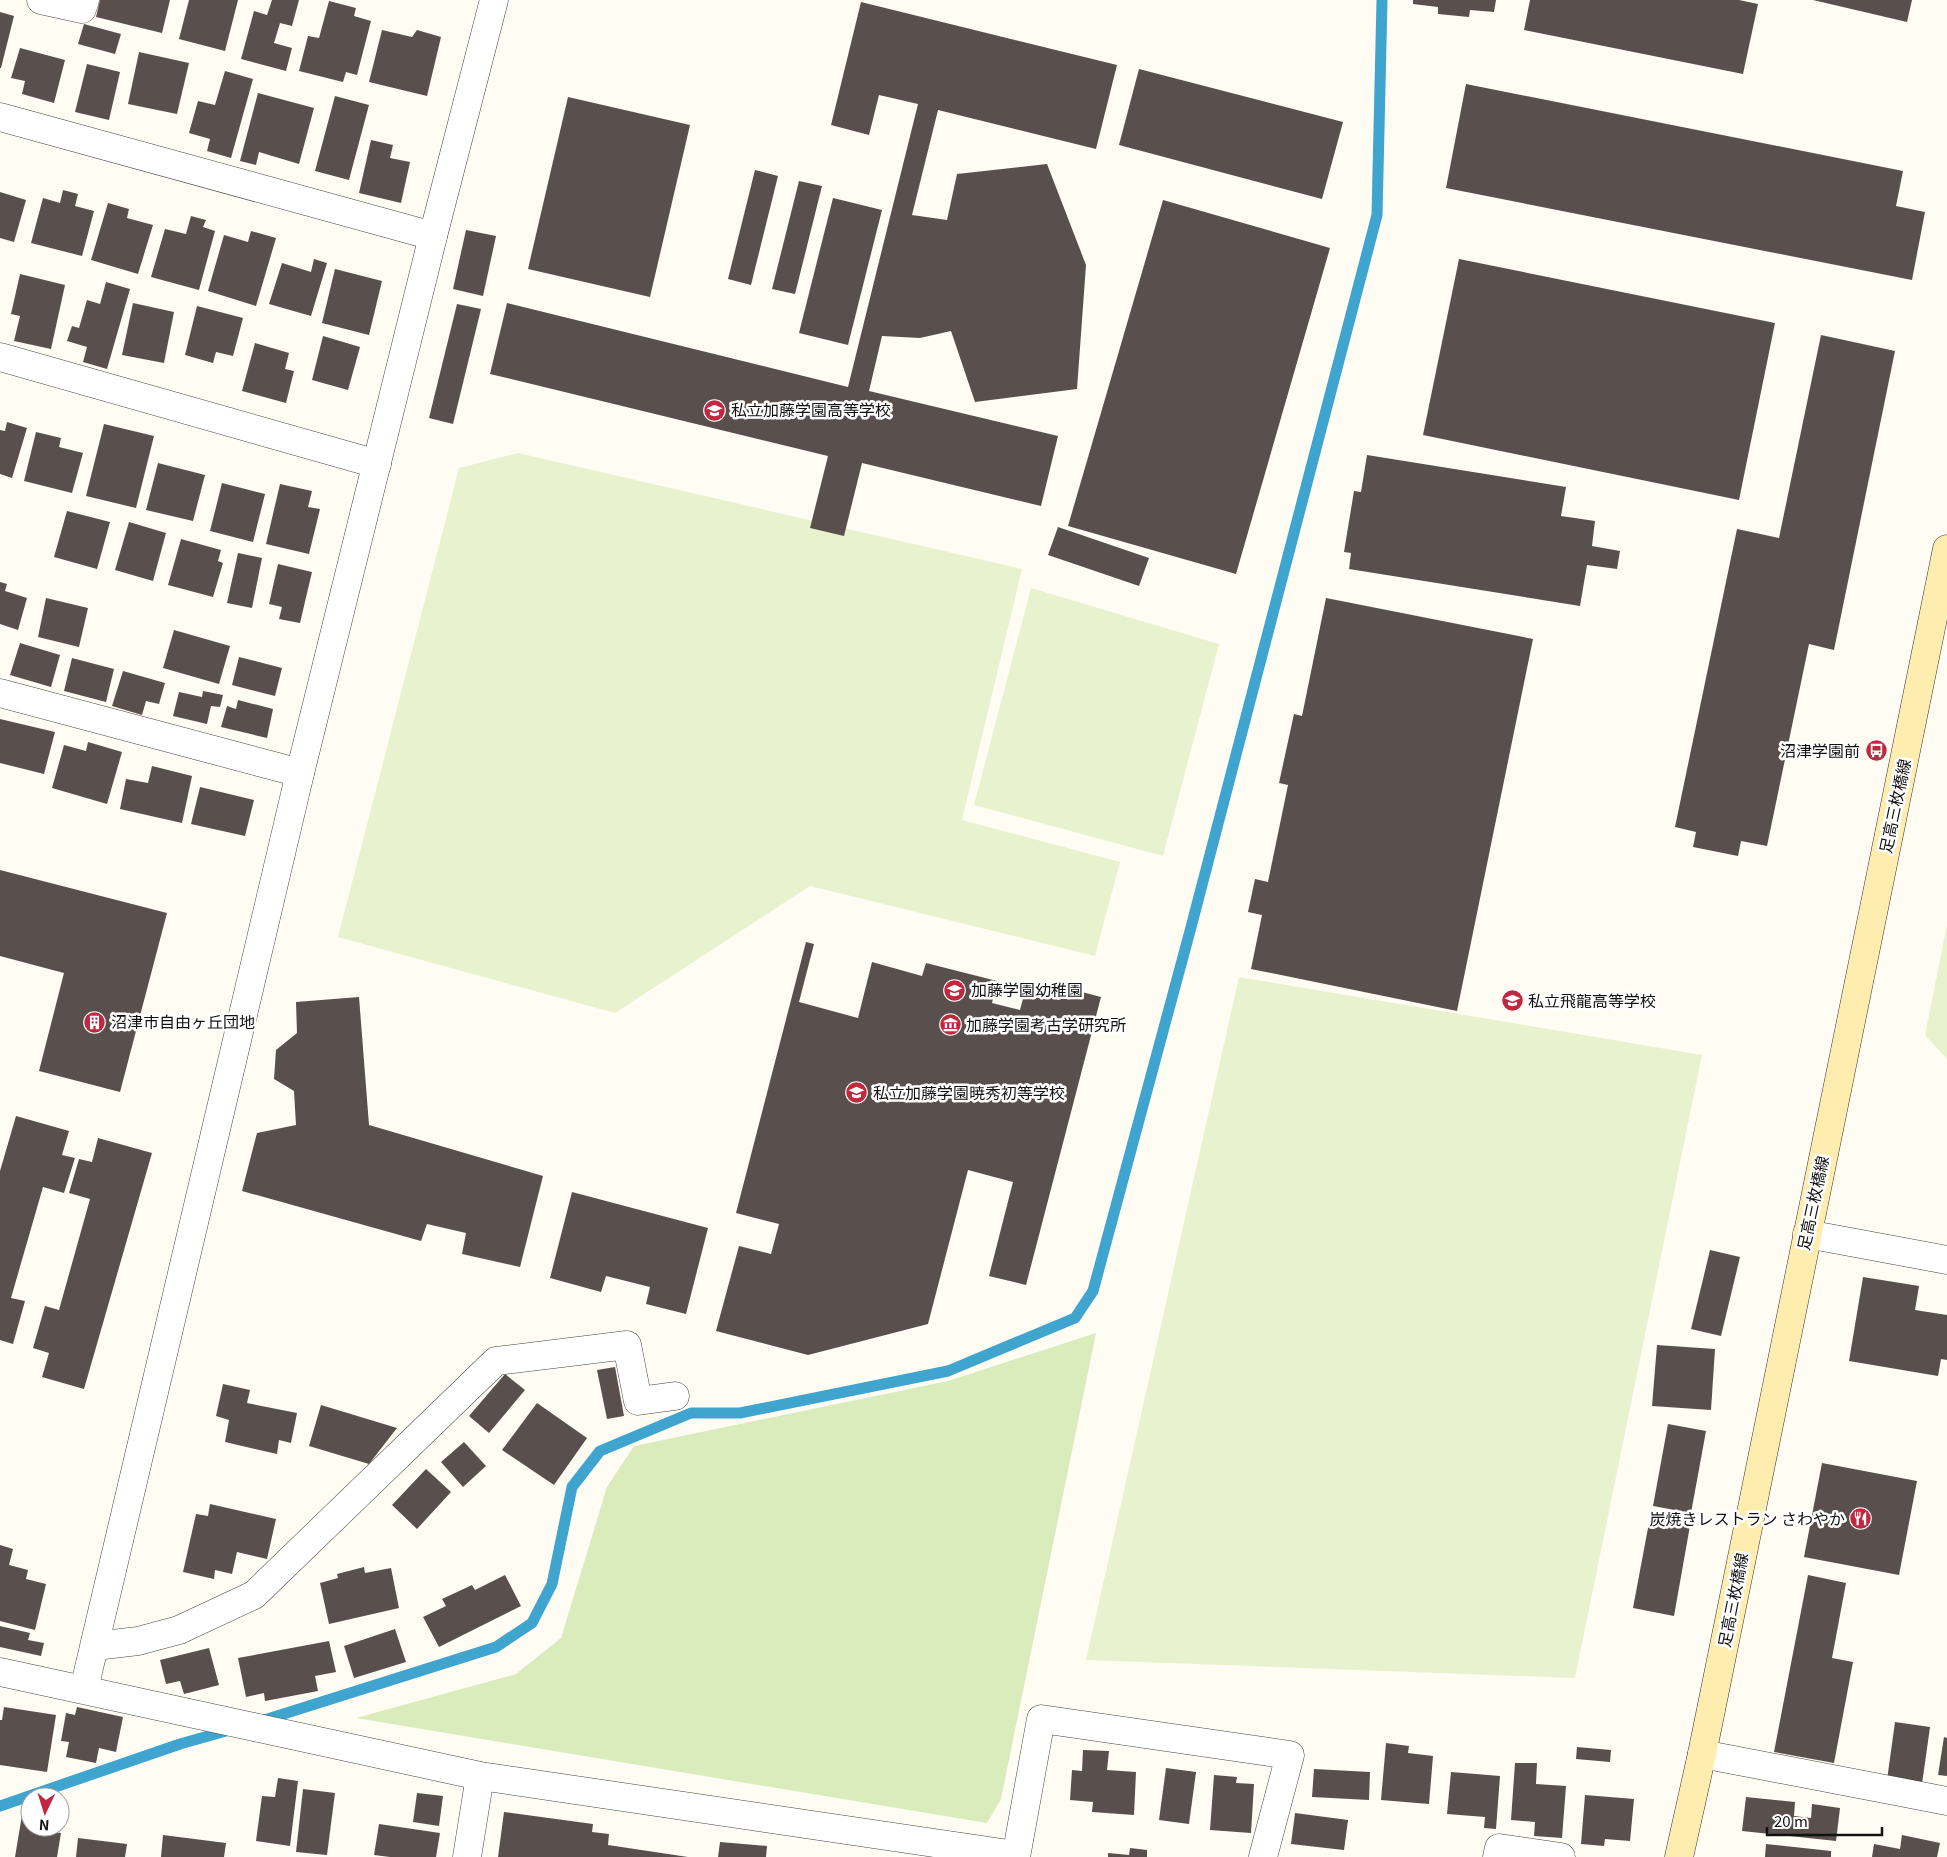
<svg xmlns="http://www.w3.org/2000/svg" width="1947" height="1857" font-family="Georgia,'Noto Sans JP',serif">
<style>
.green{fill:#daebbc}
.pitch{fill:#e9f2ce}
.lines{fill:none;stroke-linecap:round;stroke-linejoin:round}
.stream{stroke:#3fa5ce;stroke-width:11}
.building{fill:#59504d}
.street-casing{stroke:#444;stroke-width:29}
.secondary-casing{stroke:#333;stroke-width:29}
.street{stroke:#fff;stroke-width:28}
.secondary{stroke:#ffedaf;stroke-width:28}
.labels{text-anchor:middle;stroke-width:5;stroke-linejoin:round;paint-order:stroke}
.poi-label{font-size:16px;fill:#111;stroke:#fff;text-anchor:start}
.street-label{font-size:16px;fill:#111;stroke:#fff}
</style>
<rect width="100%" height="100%" fill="#fffcf4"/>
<path class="green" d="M1096,1333L1001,1799L987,1823L356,1718L516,1674L561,1638L607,1487L634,1446L948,1381Z"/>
<g class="pitch">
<path d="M518,453L1022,569L962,820L1120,862L1095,956L810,886L615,1013L338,937L459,468Z"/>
<path d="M1031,588L1219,644L1163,856L974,805Z"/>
<path d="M1947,925V1059L1925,1035Z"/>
<path d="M1239,977L1702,1055L1575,1678L1086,1660Z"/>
</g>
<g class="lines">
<g class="stream">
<path d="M258,1722L496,1647L532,1623L552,1584L572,1487L600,1451L691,1413H740L948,1371L1075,1318L1093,1291L1190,931L1377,215L1382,0"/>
<path d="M0,1806L180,1744L233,1729"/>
</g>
</g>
<g class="building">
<path d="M100,0H170L162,33L96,17Z"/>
<path d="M189,0H238L225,51L179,39Z"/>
<path d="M272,0H299L292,26L280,23L274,43L292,48L286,71L241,59L254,11L267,15Z"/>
<path d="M1413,0H1496L1494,12L1470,10L1469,17L1438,14V7L1413,4Z"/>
<path d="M1530,0H1739L1758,4L1743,74L1524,30Z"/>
<path d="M1813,0H1912L1907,22Z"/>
<path d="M329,1L356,8L354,16L371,21L357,75L346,72L343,82L299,71L308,36L319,38Z"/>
<path d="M861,2L1117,65L1096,149L938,110L912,215L947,220L957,174L1047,164L1086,265L1077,389L975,402L951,331L920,338L882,336L869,391L1058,436L1041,506L862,463L844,536L810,528L828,456L490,374L507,303L848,387L918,104L879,95L869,135L831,125Z"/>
<path d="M0,12L14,16L1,68H0Z"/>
<path d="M84,24L121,34L115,54L78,44Z"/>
<path d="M382,30L412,37L417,30L441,37L427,96L369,82Z"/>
<path d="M20,48L65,60L54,103L22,94L25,81L11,78Z"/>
<path d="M139,52L189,63L177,114L128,104Z"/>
<path d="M87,64L120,72L109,120L75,112Z"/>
<path d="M1139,69L1343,122L1322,199L1119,145Z"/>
<path d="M225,71L253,79L231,158L207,151L210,139L189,133L198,101L215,105Z"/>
<path d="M1466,84L1903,171L1896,206L1925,212L1912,280L1446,188Z"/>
<path d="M258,93L314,108L299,164L259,152L256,165L240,161Z"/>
<path d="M335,96L369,105L349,180L315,171Z"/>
<path d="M568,97L690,125L650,297L528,269Z"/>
<path d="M371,140L393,145L390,158L410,162L401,203L359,193Z"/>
<path d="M755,170L778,176L751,285L728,279Z"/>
<path d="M799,181L822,186L795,294L772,289Z"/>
<path d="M63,190L78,194L75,206L94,211L82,256L31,243L43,198L60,203Z"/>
<path d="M0,192L26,200L14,242L0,238Z"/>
<path d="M833,198L882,210L848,345L799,333Z"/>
<path d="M1163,200L1330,248L1236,574L1068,526Z"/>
<path d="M108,203L129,209L127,218L153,225L138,274L91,260Z"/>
<path d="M191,216L206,220L203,227L215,231L199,290L151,277L165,229L186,234Z"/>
<path d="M466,230L496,236L483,296L453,289Z"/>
<path d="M251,231L276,238L256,306L208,291L224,235L248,242Z"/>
<path d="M314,259L327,263L311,316L269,304L282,263L311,272Z"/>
<path d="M1459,259L1775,323L1739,500L1423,435Z"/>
<path d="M335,269L382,281L369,335L322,323Z"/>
<path d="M20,274L65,285L51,349L14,341L20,316L11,314Z"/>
<path d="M106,282L130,289L107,369L83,362L87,347L67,341L72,326L79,328L87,300L100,304Z"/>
<path d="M133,303L174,312L164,363L122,355Z"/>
<path d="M457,304L481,309L453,424L429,418Z"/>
<path d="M197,306L243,318L233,356L216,352L213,363L185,355Z"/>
<path d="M1821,335L1895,351L1834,650L1809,644L1767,846L1741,841L1738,856L1693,847L1696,832L1675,827L1737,529L1779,538Z"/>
<path d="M323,336L360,347L348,390L312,380Z"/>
<path d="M255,343L289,353L285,369L294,371L286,403L242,391Z"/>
<path d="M7,422L27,428L12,478L0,474V430L5,431Z"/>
<path d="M104,424L154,436L136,508L86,496Z"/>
<path d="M36,432L61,438L59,447L83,453L72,493L24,481Z"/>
<path d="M1367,455L1566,487L1561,516L1595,521L1592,546L1620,551L1617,569L1587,565L1580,606L1349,569L1351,553L1344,552L1354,491L1361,492Z"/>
<path d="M158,463L205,475L193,521L146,510Z"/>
<path d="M222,483L265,494L253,542L210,531Z"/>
<path d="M280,484L312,491L308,507L320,509L309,554L266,544Z"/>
<path d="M67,511L110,522L97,569L54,557Z"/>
<path d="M129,522L166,533L153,581L115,570Z"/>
<path d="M1058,527L1149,558L1139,586L1048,555Z"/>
<path d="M181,539L221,550L218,561L223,563L213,597L168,585Z"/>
<path d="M238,553L262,558L252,608L227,603Z"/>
<path d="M278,564L312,572L300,623L279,619L282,607L269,604Z"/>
<path d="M0,582L7,584L5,591L27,598L18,630L0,624Z"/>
<path d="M46,598L88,608L79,647L38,637Z"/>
<path d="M1326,598L1533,639L1457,1011L1251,969L1262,915L1248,912L1255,879L1268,882L1288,785L1279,783L1294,714L1302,716Z"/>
<path d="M174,630L230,646L219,684L163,668Z"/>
<path d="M20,643L60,655L51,687L10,675Z"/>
<path d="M239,657L282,668L275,696L232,685Z"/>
<path d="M72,658L114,669L106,702L64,691Z"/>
<path d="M123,671L165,683L159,704L146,701L142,715L112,706Z"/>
<path d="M203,691L223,695L220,707L211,706L207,724L173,716L179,692L202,697Z"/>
<path d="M238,700L273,709L267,738L221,727L227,706L236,709Z"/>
<path d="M0,719L55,732L44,774L0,763Z"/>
<path d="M88,742L122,752L107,804L52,788L64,745L86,751Z"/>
<path d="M152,766L192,776L182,823L120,809L126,779L148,783Z"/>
<path d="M200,787L254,800L245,836L191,824Z"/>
<path d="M0,870L167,913L120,1092L39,1071L64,973L0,956Z"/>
<path d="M806,942L814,944L799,1002L858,1018L872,962L922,976L926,963L997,981L992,1003L1020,1010L1025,991L1059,1000L1063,987L1101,997L1026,1285L989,1276L1013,1182L968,1170L928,1324L808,1355L716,1331L739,1246L771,1254L779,1224L736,1213Z"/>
<path d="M359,997L369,1125L543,1176L520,1267L462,1254L466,1233L427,1224L421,1241L242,1191L257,1133L296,1125L294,1091L274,1079L276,1050L297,1033L296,1002Z"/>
<path d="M16,1116L69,1131L62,1155L75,1158L64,1193L43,1187L11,1298L25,1301L13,1344L0,1340V1171Z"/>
<path d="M98,1138L152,1153L84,1389L42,1377L49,1353L33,1348L45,1306L59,1310L90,1199L69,1193L79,1159L92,1162Z"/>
<path d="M572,1192L708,1228L686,1314L646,1304L650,1287L606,1276L601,1292L550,1278Z"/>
<path d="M1710,1250L1740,1257L1721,1336L1691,1329Z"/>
<path d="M1863,1277L1919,1286L1915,1310L1947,1315V1360L1941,1359L1938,1376L1849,1361Z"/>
<path d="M1657,1345L1715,1349L1711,1410L1652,1406Z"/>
<path d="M615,1367L624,1416L607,1419L597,1370Z"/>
<path d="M505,1374L525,1390L489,1433L469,1416Z"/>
<path d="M223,1384L250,1390L247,1403L297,1413L291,1443L279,1440L277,1454L225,1442L229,1420L216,1416Z"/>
<path d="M537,1403L587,1438L554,1485L502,1450Z"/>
<path d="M321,1405L397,1428L369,1464L309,1446Z"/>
<path d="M1668,1424L1706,1431L1691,1513L1653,1506Z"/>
<path d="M464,1442L486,1466L463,1487L441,1462Z"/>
<path d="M1822,1463L1917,1481L1899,1575L1804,1557Z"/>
<path d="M426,1469L451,1492L417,1529L392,1505Z"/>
<path d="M210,1504L276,1519L267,1559L237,1552L232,1574L215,1570L214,1579L183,1572L196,1514L208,1516Z"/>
<path d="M1651,1512L1691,1520L1674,1616L1633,1608Z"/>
<path d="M0,1545L13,1549L9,1565L28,1570L26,1579L46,1584L35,1630L0,1621Z"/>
<path d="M364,1567L365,1573L391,1568L399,1608L329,1624L320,1583L338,1578L337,1574Z"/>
<path d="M505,1575L521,1606L439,1647L423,1617L446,1606L442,1599L472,1585L475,1590Z"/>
<path d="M1808,1575L1846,1583L1832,1658L1853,1662L1834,1763L1774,1752Z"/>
<path d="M0,1626L30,1633L28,1640L44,1643L41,1656L0,1647Z"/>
<path d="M395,1629L406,1662L354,1678L344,1646Z"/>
<path d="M329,1641L336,1672L315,1676L318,1691L265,1701L264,1693L246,1697L238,1658Z"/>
<path d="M209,1648L219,1685L184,1694L180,1681L166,1684L160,1660Z"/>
<path d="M4,1707L56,1715L47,1772L0,1765V1720H2Z"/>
<path d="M77,1707L123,1717L116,1752L99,1748L96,1763L66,1757L69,1742L61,1741L66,1713L75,1715Z"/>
<path d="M1895,1722L1930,1727L1922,1784L1887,1780Z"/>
<path d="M1944,1737L1947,1738V1776L1938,1775Z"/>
<path d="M1386,1743L1409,1746L1408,1753L1433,1756L1429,1804L1381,1800Z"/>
<path d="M1577,1747L1611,1750L1610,1762L1576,1759Z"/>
<path d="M1083,1750L1109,1751L1107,1770L1136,1772L1134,1815L1092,1812L1093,1802L1070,1800L1072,1770L1082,1771Z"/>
<path d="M1515,1763H1537L1536,1784L1566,1786L1562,1838L1534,1836L1535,1822L1511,1820Z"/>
<path d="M1166,1768L1196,1772L1189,1824L1159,1820Z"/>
<path d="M1314,1769L1370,1772L1369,1800L1312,1797Z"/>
<path d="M1451,1772L1500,1776L1496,1829L1484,1828L1485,1817L1447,1814Z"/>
<path d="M1214,1775L1237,1777L1236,1783L1254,1784L1251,1833L1210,1830Z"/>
<path d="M278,1778L298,1781L290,1846L256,1841L262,1796L275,1797Z"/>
<path d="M303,1789L335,1793L327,1855L296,1852Z"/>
<path d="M417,1793L443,1796L439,1826L413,1822Z"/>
<path d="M1585,1795L1634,1799L1630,1841L1605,1839L1604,1846L1581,1844Z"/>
<path d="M1746,1797L1795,1802L1794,1816L1811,1818L1812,1804L1840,1808L1836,1841L1742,1831Z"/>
<path d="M504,1812L593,1824L592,1832L609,1834L608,1845L688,1857H498Z"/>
<path d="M1295,1813L1348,1820L1344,1850L1291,1844Z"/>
<path d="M22,1815L30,1817V1827H42L41,1831L61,1833L57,1857H15Z"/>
<path d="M379,1824L440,1833L436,1857H390L374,1855Z"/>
<path d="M163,1835L226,1843L224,1857H161Z"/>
<path d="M1902,1835L1940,1843L1937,1857H1872L1874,1844L1900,1849Z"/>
<path d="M78,1838L127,1844L125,1857H76Z"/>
<path d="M720,1842L767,1846L766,1857H718Z"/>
<path d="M1766,1844L1831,1851V1857H1765Z"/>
<path d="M1130,1848L1147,1850V1857H1108V1853L1129,1855Z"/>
</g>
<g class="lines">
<defs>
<g id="street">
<path d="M41,0L82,9L85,0"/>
<path d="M0,117L433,236"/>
<path d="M0,357L377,464"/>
<path d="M0,693L300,773"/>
<path d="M1807,1234L1947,1260"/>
<path d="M95,1646L138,1641L179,1630L254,1595L496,1361L627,1345L638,1401L675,1396"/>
<path d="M0,1672L480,1776L1016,1855"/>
<path d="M84,1689L300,773L433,236L494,0"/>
<path d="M1702,1754L1947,1801"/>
<path d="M467,1857L480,1776"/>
<path d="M1016,1857L1041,1719L1290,1755L1263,1857"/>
<path d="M1497,1857L1499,1848L1561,1857"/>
</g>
<path id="secondary" d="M1679,1857L1702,1754L1947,549"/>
</defs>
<use href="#street" class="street-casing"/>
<use href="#secondary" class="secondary-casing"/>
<use href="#street" class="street"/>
<use href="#secondary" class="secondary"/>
</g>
<defs>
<symbol id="school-disc" viewBox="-11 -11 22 22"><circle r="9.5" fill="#c22740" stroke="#fff"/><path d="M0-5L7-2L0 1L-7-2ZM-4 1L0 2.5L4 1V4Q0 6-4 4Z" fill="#fff"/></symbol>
<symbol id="bus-disc" viewBox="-11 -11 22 22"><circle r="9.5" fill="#c22740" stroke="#fff"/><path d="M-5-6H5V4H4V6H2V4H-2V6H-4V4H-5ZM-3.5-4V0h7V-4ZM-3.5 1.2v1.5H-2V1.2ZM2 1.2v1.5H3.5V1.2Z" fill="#fff"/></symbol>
<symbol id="building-disc" viewBox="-11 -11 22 22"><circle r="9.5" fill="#c22740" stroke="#fff"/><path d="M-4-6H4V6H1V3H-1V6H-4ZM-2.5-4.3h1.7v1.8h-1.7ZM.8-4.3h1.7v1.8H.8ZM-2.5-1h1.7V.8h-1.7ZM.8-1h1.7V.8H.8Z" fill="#fff"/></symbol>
<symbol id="museum-disc" viewBox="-11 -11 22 22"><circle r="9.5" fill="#c22740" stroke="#fff"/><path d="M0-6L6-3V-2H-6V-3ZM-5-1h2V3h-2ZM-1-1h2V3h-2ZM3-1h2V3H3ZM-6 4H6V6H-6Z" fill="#fff"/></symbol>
<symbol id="restaurant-disc" viewBox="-11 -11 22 22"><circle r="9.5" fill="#c22740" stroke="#fff"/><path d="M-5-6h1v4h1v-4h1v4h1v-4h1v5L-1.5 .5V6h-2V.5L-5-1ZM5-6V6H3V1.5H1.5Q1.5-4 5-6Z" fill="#fff"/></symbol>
</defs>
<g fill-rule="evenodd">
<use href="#school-disc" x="702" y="398" width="25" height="25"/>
<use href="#bus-disc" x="1864" y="738" width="25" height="25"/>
<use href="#school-disc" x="942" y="978" width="25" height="25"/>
<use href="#school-disc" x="1500" y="988" width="25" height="25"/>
<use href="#building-disc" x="82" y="1010" width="25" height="25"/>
<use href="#museum-disc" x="938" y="1012" width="25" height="25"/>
<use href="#school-disc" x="844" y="1080" width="25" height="25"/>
<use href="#restaurant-disc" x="1848" y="1506" width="25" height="25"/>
</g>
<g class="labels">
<g class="poi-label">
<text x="731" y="416">私立加藤学園高等学校</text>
<text x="1860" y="757" text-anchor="end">沼津学園前</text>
<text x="971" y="996">加藤学園幼稚園</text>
<text x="1528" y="1007">私立飛龍高等学校</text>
<text x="111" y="1028">沼津市自由ヶ丘団地</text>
<text x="966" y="1031">加藤学園考古学研究所</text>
<text x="873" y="1099">私立加藤学園暁秀初等学校</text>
<text x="1845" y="1525" text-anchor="end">炭焼きレストラン さわやか</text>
</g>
<g class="street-label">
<text transform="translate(1895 806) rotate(-78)" y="6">足高三枚橋線</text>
<text transform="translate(1813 1203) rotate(-78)" y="6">足高三枚橋線</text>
<text transform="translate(1733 1600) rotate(-79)" y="6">足高三枚橋線</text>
</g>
</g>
<g transform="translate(45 1812) rotate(184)"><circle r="24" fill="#ffffff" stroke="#a0a0a0"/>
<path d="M0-4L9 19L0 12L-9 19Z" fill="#c22740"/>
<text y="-8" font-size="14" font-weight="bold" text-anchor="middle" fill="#111111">N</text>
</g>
<path d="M1767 1827v8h115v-8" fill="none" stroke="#111111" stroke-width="2.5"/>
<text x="1774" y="1827" font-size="15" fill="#111111" stroke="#ffffff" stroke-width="4" paint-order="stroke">20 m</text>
</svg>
